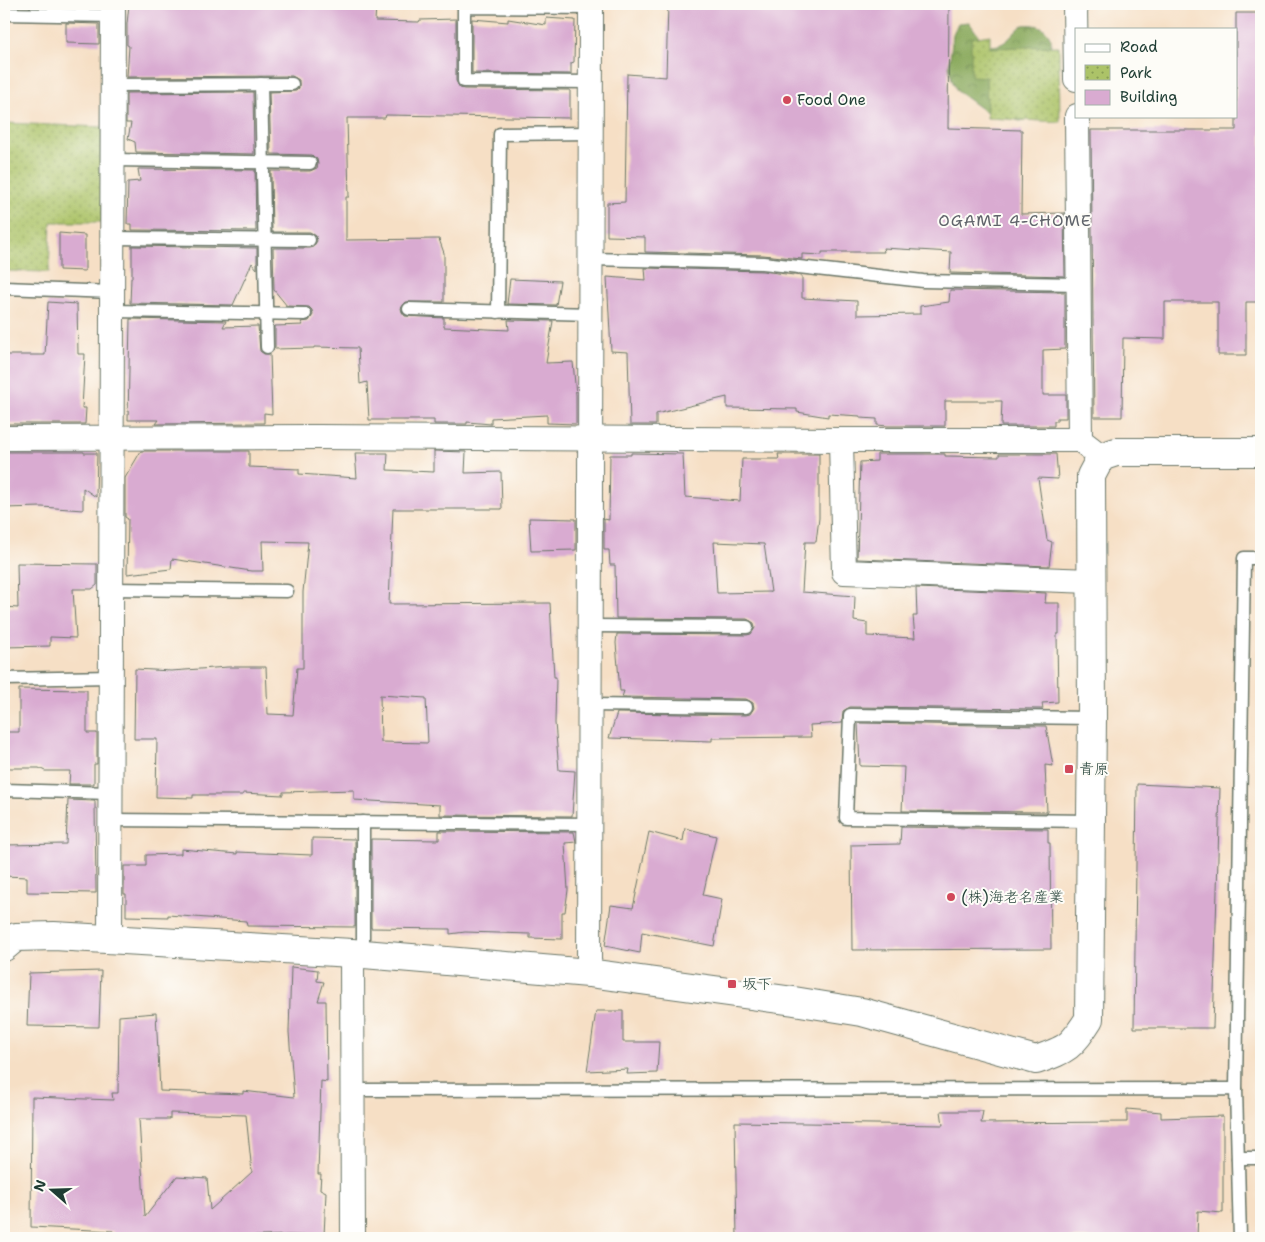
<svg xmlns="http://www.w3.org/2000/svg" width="1265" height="1242" font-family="'Shantell Sans','Klee One',sans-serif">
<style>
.forest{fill:url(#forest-crowns);stroke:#547348}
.park{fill:url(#park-dots);stroke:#66804e}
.building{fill:#d9abd1;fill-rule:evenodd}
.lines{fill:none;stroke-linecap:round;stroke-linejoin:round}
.service-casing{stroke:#6a7667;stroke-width:15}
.minor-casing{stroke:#6a7667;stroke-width:26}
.tertiary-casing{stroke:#6a7667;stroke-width:30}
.service{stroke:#fff;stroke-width:12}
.minor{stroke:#fff;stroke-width:24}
.tertiary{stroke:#fff;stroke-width:28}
.poi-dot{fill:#d1495b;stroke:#fdfcf7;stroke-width:2}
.labels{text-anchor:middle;stroke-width:4;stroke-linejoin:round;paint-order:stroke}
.poi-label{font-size:15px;fill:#1f3d34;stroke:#fdfcf7;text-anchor:start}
.neighbourhood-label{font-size:16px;letter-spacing:1px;fill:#60646b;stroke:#fdfcf7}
</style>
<defs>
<pattern id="forest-crowns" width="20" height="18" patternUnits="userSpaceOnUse" patternTransform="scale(1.25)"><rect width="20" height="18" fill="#89a95c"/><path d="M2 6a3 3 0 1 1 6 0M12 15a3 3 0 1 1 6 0" fill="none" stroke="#6f8b4d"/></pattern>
<pattern id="park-dots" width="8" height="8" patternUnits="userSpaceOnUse" patternTransform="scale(1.25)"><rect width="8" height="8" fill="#acc368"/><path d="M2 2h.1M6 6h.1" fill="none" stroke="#8ba056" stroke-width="1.8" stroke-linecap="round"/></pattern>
</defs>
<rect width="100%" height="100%" fill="#fdfcf7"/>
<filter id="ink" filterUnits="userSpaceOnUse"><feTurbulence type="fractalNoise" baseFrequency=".02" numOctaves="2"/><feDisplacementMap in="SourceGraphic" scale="10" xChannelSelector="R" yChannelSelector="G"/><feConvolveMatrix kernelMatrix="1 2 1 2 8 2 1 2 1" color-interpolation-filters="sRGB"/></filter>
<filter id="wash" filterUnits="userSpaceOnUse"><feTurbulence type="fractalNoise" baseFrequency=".0096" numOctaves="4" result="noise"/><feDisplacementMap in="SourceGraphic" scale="20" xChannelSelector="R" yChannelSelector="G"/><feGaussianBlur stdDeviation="1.12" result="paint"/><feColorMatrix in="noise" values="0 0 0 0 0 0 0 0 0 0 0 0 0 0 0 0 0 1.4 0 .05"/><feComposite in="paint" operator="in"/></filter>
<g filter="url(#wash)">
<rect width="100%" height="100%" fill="#f6dfc5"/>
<path class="forest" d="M969,22L985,45C1006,49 1009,36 1023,25C1036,24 1045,25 1051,39V89L1036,118L1020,121L987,113L957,91L952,80L949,66L953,34L958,23Z"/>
<g class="park">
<path d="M990,35V48L1059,46L1060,122L987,118L986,77L971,76V38Z"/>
<path d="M4,123L103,127L102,222H51L49,272L4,271Z"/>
</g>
<g id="blocks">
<g class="building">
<path d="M129,4H339L376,6L375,21L419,22L420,20L456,19V81L460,88L464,89L570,90V118L386,115L385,118H347L349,197H346V240L439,239L444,253V302H406L401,308L402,312L405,316L444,318V327L509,330L508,320L553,321L546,363L573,362L576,395V424L547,423V415L491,418V424L467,422V424H434V420H369L367,382L360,384L358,348L314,347V348L275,349V326L303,325L301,322L309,321L313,315L312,310L309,307L287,306L274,290L273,248H309L313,247L317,241L316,236L310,232H272L271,171H310L317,168L318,164L317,159L311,155L271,154L269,92L296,91L299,88V80L292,76L127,77L129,46L127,45V24Z"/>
<path d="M668,4H949L948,128L1022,130L1021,214L1064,213L1065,276L950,273L951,252L883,248L884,252H822V255L802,254V259L763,255L645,252V237L607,236V203L625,202L627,74L666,77Z"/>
<path d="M1236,13H1261V302H1246V355H1218V302H1165V339L1123,338L1122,417H1094L1091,130H1236Z"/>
<path d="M546,18L575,20L574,62L571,63V74L472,73V19L508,22V19L546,25Z"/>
<path d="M66,23L99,24V44L66,43Z"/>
<path d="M253,92L254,154L136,152L135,142L128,139L131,123H126V93Z"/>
<path d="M138,169L255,170L256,231L132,230V224H127L128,182L140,181Z"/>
<path d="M59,233L85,235V271L59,270Z"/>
<path d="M132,246L257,248V269L252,263L233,305L130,303L131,278H132Z"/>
<path d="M645,268L762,271L802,276V298L857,301V315L920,314V306L949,302L950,290L1065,292V349L1043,350V395H1066V418H1057V421H1054V426H1001L1002,401H945V426H888L877,425V419L860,418V416L828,414V417L797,412V409L727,408V397L656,414V425H630L628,352L611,351L607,277L646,280Z"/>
<path d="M510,279L560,281L556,305L507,304Z"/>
<path d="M48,302L77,304L78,354H85L82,408H86L85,424H4V355H45Z"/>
<path d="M130,319L226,321L223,327L258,326L260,351L264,354H270L272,414L264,413V423L156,424L159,420H128Z"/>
<path d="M141,451H249V467L299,469V474L357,478L355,453H388L387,470L434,472V451L466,452L465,473L501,472L502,509H393L389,604L550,603L554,677H556L555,723L559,770L575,771L572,816L440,815V805L354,800V790L283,792V795L243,793V795H193V798L156,797L157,739H134L135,669L171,671L228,667H266L268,714L293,715L297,668H303V592L308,542L262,541L263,571H251L172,559L171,569L127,574L128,519L125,517V478ZM380,695L426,698L428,743L381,742Z"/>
<path d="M4,452H84V453H97L96,497L83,488V510L42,507L4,508Z"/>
<path d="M631,453L683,454L685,497L740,501L742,459H779L778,454H819V518L816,542H805L802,592L855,596L854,621L867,623V636L915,638L913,616H917L916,588L1046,593L1045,603H1059V634H1057L1058,702L1042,703L1043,709L850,707L843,711L842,723L810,725L811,737L712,738V741L609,738L617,713L746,715L750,714L754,708L753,703L746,699L622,697L624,691H620L616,643L617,634L747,635L751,634L755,628L754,623L747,619L616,618L615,565H610L609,550H604V519L609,520L610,455H631ZM714,542L764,544L771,592L717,593Z"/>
<path d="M877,454H945V456L999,457V454H1056L1058,479L1038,478L1047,540L1052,542L1049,566L857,559L860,462L877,461Z"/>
<path d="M529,518L576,519V550L531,551Z"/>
<path d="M17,563L97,564V585L92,589H73L76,638L50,637V646L4,647V607L18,608Z"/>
<path d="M19,689L87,690V733H97V764H94V784H69L70,771H45L39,768H4V732H19Z"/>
<path d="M858,723L1046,726L1053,766L1045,765L1047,812L902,811L904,767L860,766Z"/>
<path d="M1137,784L1220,788L1213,1028H1134Z"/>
<path d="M68,800L95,801L96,893L27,892V877L4,876V845L66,844Z"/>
<path d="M901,827L1048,829V843H1050L1051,949L852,950L851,845L900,844Z"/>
<path d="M685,828L716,836L703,895L722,899L714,946L642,932L640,953L605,946L611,905L633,908L649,832L683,841Z"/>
<path d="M439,831L574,832L576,842L565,843L568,890L565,912H562V939L530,938V934L465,932L450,934V929L371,928V839L439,840Z"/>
<path d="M312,838L355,839V927L247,926L246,921L168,915V917L126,916V894H124V866H146V855L181,854V849L237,854V852L312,855Z"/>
<path d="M291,967L318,970L317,981L324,982L318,1001H326L327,1082L321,1081L318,1174H321L320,1189L326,1192L324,1236L290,1235L236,1237L147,1235V1237L113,1238V1231L31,1227L32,1097L113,1100L112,1093H118L119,1016L156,1013L160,1091L243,1094V1091L294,1097L289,1032ZM170,1113L246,1115L252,1172L210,1210L207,1178L177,1176L145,1217L139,1119H170Z"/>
<path d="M101,971L99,1027L27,1026L29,973Z"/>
<path d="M596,1011H623V1042H659L657,1073L627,1074L628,1069L587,1071Z"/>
<path d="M1127,1109L1161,1112V1118L1223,1116V1213L1198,1211L1197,1238H737L735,1122L943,1125L941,1111H983L981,1123L1127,1122Z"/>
</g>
</g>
</g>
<g filter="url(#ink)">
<use href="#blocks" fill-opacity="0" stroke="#6a7667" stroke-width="1"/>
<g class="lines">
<defs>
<g id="service">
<path d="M4,14L113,16"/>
<path d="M591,82L464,81V7L591,8"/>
<path d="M261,84L267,347"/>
<path d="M113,85L292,84"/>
<path d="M113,160L310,163"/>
<path d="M112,238L309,240"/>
<path d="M590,259L763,263L923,281L1079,284"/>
<path d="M4,288L112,292"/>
<path d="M409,309L590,314"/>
<path d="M112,311L305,314"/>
<path d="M498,312L500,134L591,133"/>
<path d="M111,589L287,591"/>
<path d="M590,626L747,627"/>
<path d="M4,679L111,677"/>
<path d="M590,705L746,707"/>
<path d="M4,790L110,793"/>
<path d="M110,820L590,824"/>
<path d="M1090,821L846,818L850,715L1092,718"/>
<path d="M363,954V822"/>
<path d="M1236,1089L1244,558H1261"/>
<path d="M353,1090L1236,1089L1240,1238"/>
<path d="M1238,1158H1261"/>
</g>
<g id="minor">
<path d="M1075,4L1076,79"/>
<path d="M1077,116L1080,440"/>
<path d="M4,438L317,437L841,440L844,572L1091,581"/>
<path d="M841,440H1080L1093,450"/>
<path d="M110,939L113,4"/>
<path d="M352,953L353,1238"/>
<path d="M589,973L591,4"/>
</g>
<path id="tertiary" d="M4,947L16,937L54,936L352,953L589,973L794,1001L862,1012L1036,1060C1068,1049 1071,1047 1089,1019L1092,718L1091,476L1101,457L1116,452H1261"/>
</defs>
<use href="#service" class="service-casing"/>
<use href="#minor" class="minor-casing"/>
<use href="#tertiary" class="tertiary-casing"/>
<use href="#service" class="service"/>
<use href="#minor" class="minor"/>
<use href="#tertiary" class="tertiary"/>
</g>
</g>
<g class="poi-dot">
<circle cx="787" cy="100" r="5"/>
<rect x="1064" y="764" width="10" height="10" rx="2.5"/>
<circle cx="951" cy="897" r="5"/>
<rect x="727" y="979" width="10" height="10" rx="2.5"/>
</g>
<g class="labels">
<g class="poi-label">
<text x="797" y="105">Food One</text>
<text x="1079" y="774">青原</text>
<text x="961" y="902">(株)海老名産業</text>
<text x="742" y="989">坂下</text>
</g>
<g class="neighbourhood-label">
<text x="1015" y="226">OGAMI 4-CHOME</text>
</g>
</g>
<rect width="1265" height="1242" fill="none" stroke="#fdfcf7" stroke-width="20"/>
<rect x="1075" y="28" width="162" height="90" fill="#fdfcf7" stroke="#a4b0a9"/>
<rect x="1085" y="44" width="25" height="8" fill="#ffffff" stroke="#a4b0a9"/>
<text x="1120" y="52" font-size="15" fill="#1f3d34">Road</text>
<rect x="1085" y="65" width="25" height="15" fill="url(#park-dots)" stroke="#a4b0a9"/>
<text x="1120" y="78" font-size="15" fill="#1f3d34">Park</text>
<rect x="1085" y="90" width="25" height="15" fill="#d9abd1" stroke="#a4b0a9"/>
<text x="1120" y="102" font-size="15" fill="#1f3d34">Building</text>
<g transform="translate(52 1190) rotate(290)" stroke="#fdfcf7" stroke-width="4" paint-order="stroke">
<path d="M0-4L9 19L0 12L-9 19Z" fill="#1f3d34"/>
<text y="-8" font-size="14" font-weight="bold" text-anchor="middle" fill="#1f3d34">N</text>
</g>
</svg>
